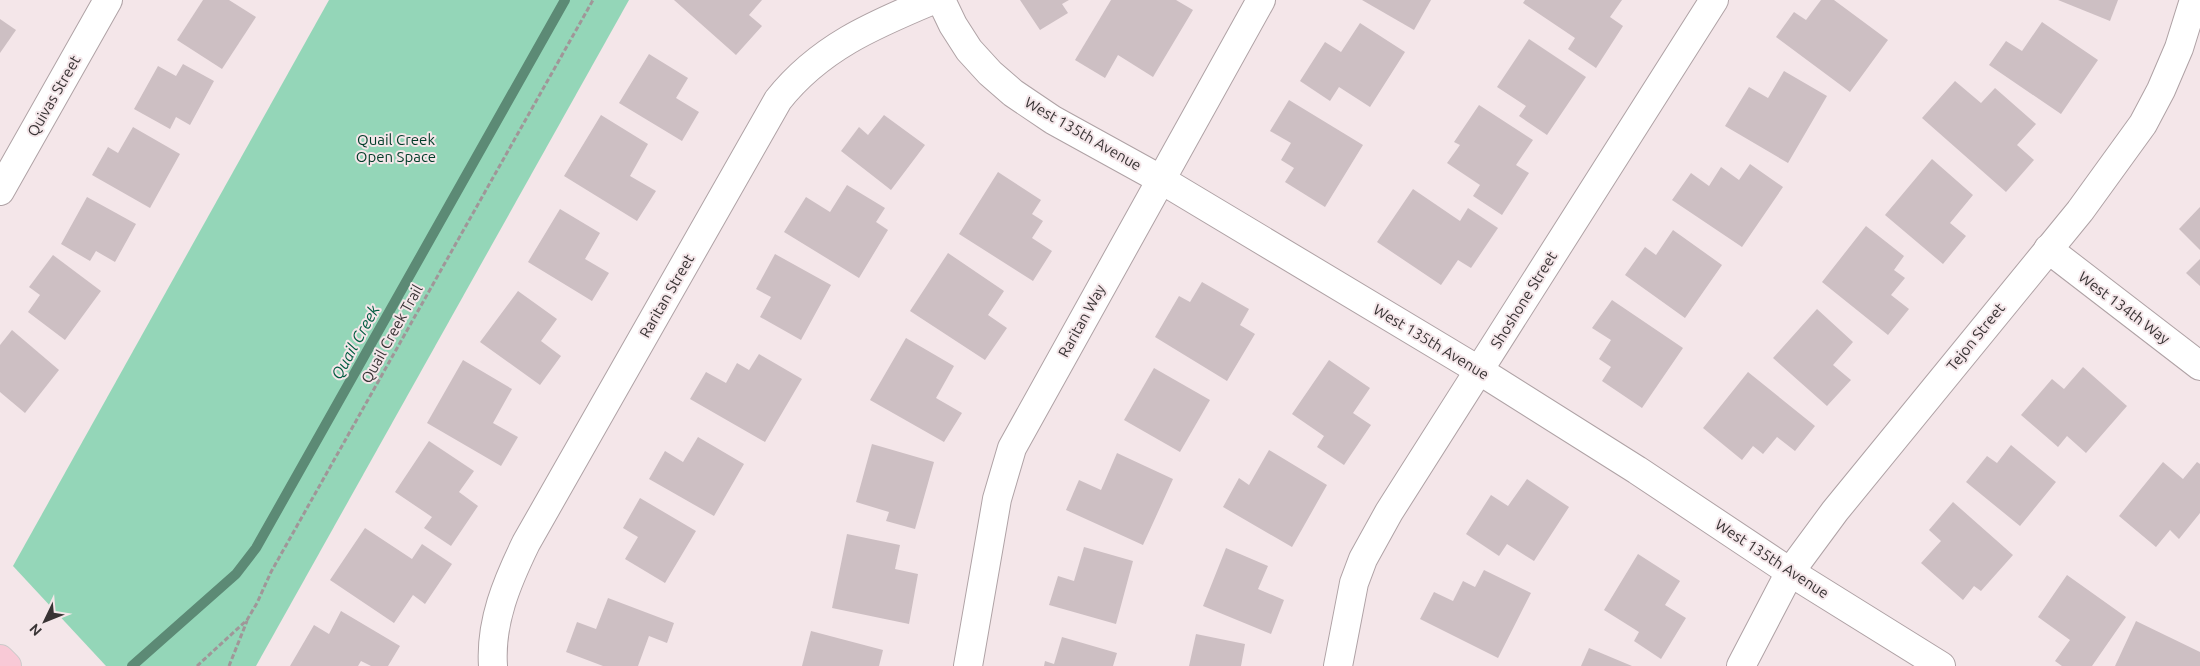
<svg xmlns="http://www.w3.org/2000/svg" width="2200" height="666" font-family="Ubuntu,sans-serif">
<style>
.green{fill:#94d6b8}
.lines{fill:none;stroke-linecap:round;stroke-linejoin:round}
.stream{stroke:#5c8a75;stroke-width:10}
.building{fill:#cdbfc3}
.minor-casing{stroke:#afa2a5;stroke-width:30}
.major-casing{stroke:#cbcaca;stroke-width:30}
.path{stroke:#a09698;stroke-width:3;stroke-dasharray:5 2.5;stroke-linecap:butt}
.minor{stroke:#fff;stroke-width:28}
.major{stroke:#f8c9d6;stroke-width:28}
.labels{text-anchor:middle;stroke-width:4;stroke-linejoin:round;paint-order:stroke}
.street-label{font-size:15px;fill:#383334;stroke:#f4e6e9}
.park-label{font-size:15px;fill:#003c28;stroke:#f4e6e9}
.water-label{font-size:16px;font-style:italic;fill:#015d41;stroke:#f4e6e9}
</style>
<rect width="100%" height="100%" fill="#f4e6e9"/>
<path class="green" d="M329,0H629L256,666H106L13,566Z"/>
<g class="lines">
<path class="stream" d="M132,666L236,574L256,548L565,0"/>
</g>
<g class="building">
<path d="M203,0H229L256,17L222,69L177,40Z"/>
<path d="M674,0H762L749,15L762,26L736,55Z"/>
<path d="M1020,0H1069L1062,4L1068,13L1040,30Z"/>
<path d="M1111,0H1176L1193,10L1153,77L1118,55L1105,78L1075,60Z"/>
<path d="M1362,0H1431L1414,30Z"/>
<path d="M1525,0H1622L1610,17L1623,26L1596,68L1568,49L1575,38L1523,3Z"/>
<path d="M1821,0H1834L1888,40L1850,92L1776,37L1794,12L1806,20Z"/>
<path d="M2058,0H2118L2110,21Z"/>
<path d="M0,19L16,30L0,53Z"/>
<path d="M2042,22L2098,60L2061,114L1989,65L2006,41L2022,51Z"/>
<path d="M1360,23L1405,52L1370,107L1339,87L1330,101L1300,81L1325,42L1341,52Z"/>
<path d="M1529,39L1586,77L1547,135L1519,116L1526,106L1497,87Z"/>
<path d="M649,54L688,78L676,98L699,112L682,141L619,103Z"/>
<path d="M183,64L214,81L190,125L176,117L170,129L134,109L158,66L176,76Z"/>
<path d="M1784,71L1827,96L1788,163L1725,126L1749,87L1768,98Z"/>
<path d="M1955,81L1981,103L1995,88L2036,124L2017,145L2034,160L2006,192L1922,118Z"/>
<path d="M1289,100L1363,145L1325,207L1285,182L1294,168L1281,160L1291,143L1270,131Z"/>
<path d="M1479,105L1533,140L1516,165L1529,173L1502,215L1473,196L1480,185L1447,163L1460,145L1454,142Z"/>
<path d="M601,115L648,144L630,176L656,191L637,221L564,176Z"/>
<path d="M884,115L925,145L891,190L841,151L859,127L868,135Z"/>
<path d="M133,127L180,154L150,208L92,175L108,147L118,153Z"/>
<path d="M1932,159L1973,195L1950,223L1966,236L1943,264L1885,215Z"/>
<path d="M1750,164L1783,187L1742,247L1672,200L1691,173L1709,186L1721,167L1739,180Z"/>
<path d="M998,172L1041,200L1032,214L1043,221L1032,238L1052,251L1033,281L959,234Z"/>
<path d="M847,185L885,208L876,222L888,230L859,278L784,232L806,197L830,212Z"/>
<path d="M1413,189L1460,221L1468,208L1498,228L1471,268L1458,260L1441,285L1377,242Z"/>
<path d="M87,197L136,224L115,262L96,251L90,261L61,244Z"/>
<path d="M2200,207V250L2179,229Z"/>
<path d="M560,209L600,233L585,259L609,273L592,301L528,262Z"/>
<path d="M1866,226L1904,256L1894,270L1905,278L1891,295L1909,309L1888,335L1822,282Z"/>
<path d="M1673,230L1722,265L1685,318L1625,275L1645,247L1656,255Z"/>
<path d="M948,253L1004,291L988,315L1007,328L985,360L910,311Z"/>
<path d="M775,254L831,285L801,340L760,317L771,297L756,289Z"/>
<path d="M53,255L101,291L65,340L28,312L40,295L29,287Z"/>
<path d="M2200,259V286L2186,273Z"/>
<path d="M1202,282L1249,309L1240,325L1255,334L1227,381L1155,337L1179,296L1190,302Z"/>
<path d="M518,291L557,319L541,341L561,356L540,385L480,342Z"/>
<path d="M1612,300L1683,348L1642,408L1602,381L1611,367L1599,359L1611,340L1592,328Z"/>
<path d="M1817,309L1853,342L1833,365L1851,380L1827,406L1773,358Z"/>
<path d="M12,330L59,370L25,413L0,392V345Z"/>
<path d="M906,338L954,366L936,398L962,413L944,442L870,400Z"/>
<path d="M759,354L802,379L765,442L690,399L706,372L726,383L737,363L749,370Z"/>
<path d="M463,360L512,389L493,423L518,437L501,466L427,423Z"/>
<path d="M1329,360L1370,388L1353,413L1371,425L1344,465L1317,447L1324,436L1292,414Z"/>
<path d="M2083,367L2127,406L2086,453L2067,436L2058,447L2021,415L2052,379L2064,389Z"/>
<path d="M1154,368L1210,400L1180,452L1124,420Z"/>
<path d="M1748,372L1815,426L1795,451L1777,437L1763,454L1753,446L1742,460L1703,428Z"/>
<path d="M698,437L744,464L714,516L649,479L665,451L683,462Z"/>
<path d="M429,441L474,471L459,492L478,506L451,546L424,528L432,517L395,492Z"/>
<path d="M872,444L934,462L915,529L886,521L889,512L856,502Z"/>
<path d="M2011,445L2056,482L2020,526L1966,482L1987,456L1997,463Z"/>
<path d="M1269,450L1327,485L1292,547L1223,507L1239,478L1249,485Z"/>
<path d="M1117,453L1173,479L1143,545L1066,510L1079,480L1101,490Z"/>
<path d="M2163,462L2183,479L2197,462L2200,464V513L2179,539L2170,530L2156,547L2119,516Z"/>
<path d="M1527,479L1569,507L1534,561L1507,544L1499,556L1466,534L1491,495L1508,506Z"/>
<path d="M640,498L696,531L665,583L625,559L638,537L623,528Z"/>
<path d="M1953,502L2013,555L1981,591L1974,586L1963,600L1921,563L1941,541L1929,530Z"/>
<path d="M365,528L412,559L422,544L452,564L425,604L413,595L394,623L330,580Z"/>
<path d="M847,534L900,545L895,569L918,574L909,624L832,608Z"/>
<path d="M1084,547L1133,561L1116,624L1049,605L1058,576L1074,581Z"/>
<path d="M1226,548L1268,566L1258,589L1284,600L1271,634L1203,606Z"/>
<path d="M1638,554L1680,581L1665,605L1686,618L1661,659L1634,641L1639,632L1604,610Z"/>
<path d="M1484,570L1531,593L1498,658L1420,619L1434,592L1453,601L1463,581L1475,587Z"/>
<path d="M2067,575L2126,617L2092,666H2062L2055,661L2070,640L2038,617Z"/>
<path d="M608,598L674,623L667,643L649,636L638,666H603L566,652L577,622L596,629Z"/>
<path d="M341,611L400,646L388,666H371L361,661L358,666H290L314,625L329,634Z"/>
<path d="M2136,621L2200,652V666H2115Z"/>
<path d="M811,631L883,650L879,666H802Z"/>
<path d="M1196,634L1245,644L1241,666H1189Z"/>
<path d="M1062,637L1117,653L1113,666H1044L1045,661L1054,664Z"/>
<path d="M1589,648L1632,666H1581Z"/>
</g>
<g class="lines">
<defs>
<g id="minor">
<path d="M941,0L953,25L969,50L990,73L1013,93L1053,120L1160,179L1480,371L1637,470L1790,572L1941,666"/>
<path d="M0,191L108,0"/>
<path d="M2048,249L2200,366"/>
<path d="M493,666C490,622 507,582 526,543L778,100C819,48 873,25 933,0"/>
<path d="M968,666L997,499L1012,448L1261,0"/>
<path d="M1338,666L1354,583L1363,559L1389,512L1714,0"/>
<path d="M1741,666L1790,572L1835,511L2080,211L2143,124L2161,90L2179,48L2194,0"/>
</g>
<path id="major" d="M0,659L7,666"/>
</defs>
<use href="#minor" class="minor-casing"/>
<use href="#major" class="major-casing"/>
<g class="path">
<path d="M197,666L247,620L257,603L271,572L593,0"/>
<path d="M229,666L247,621"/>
</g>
<use href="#minor" class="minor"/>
<use href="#major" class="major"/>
</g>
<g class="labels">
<g class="street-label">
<text transform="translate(54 96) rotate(-60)" y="5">Quivas Street</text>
<text transform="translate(1083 134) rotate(30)" y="5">West 135th Avenue</text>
<text transform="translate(667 296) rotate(-60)" y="5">Raritan Street</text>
<text transform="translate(1524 300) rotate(-58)" y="5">Shoshone Street</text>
<text transform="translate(2124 308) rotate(37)" y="5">West 134th Way</text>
<text transform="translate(1082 321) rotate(-61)" y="5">Raritan Way</text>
<text transform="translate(392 334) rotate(-61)" y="5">Quail Creek Trail</text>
<text transform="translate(1976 337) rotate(-51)" y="5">Tejon Street</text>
<text transform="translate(1431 342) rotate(31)" y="5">West 135th Avenue</text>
<text transform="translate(1772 559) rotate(33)" y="5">West 135th Avenue</text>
</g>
<g class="park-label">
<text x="396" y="145">Quail Creek<tspan x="396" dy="17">Open Space</tspan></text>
</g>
<g class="water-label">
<text transform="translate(355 342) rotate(-61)" y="6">Quail Creek</text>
</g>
</g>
<g transform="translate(45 621) rotate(227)" stroke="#f4e6e9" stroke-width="4" paint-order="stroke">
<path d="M0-4L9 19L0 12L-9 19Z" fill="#383334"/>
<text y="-8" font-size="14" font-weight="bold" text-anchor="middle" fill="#383334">N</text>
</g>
</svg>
